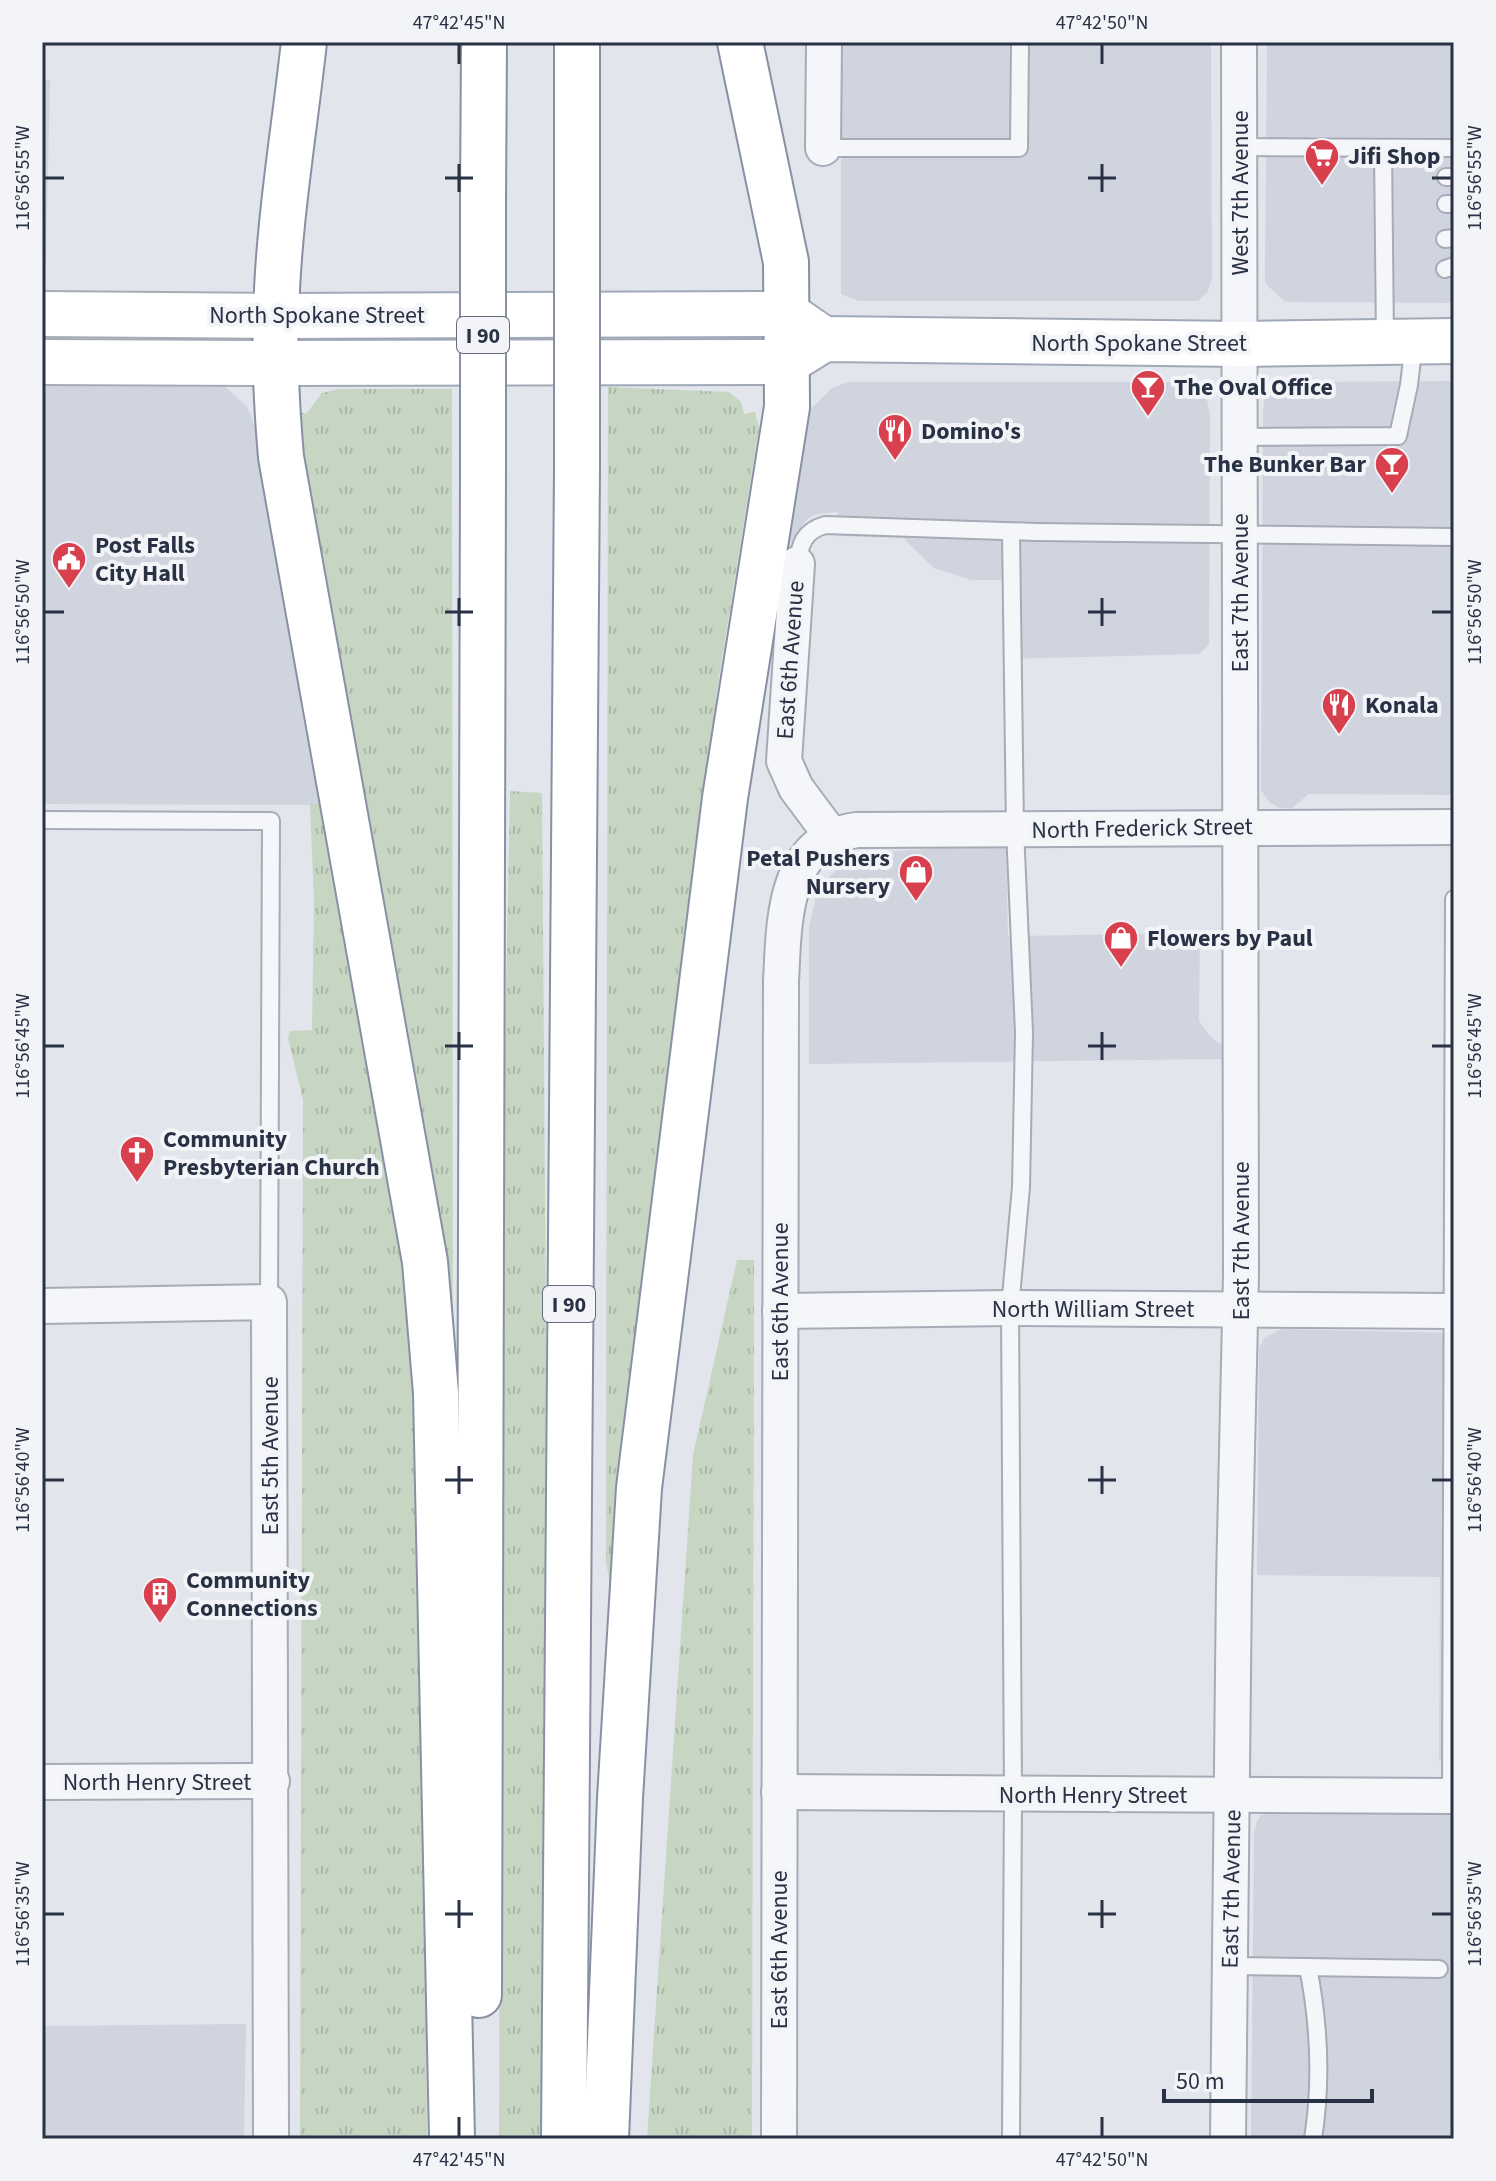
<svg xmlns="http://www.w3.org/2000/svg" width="1496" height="2181" font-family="'Source Sans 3',sans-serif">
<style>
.built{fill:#d0d4de}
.grass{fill:url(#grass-tufts)}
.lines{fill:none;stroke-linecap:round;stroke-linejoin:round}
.service-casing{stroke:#a7abb6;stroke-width:20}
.minor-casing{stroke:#a7abb6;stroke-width:38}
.secondary-casing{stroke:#a7abb6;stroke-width:48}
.primary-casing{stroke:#a0a9b8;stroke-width:48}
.motorway-casing{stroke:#8891a3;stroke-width:48}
.service{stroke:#f5f6f9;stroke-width:16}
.minor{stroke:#f5f6f9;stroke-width:34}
.secondary{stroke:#fff;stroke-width:44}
.primary{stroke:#fff;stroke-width:44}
.motorway{stroke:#fff;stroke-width:44}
.motorway-bridge-casing{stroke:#8891a3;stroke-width:48;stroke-linecap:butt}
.motorway-bridge{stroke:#fff;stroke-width:44}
.ticks{fill:none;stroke:#293145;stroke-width:3}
.labels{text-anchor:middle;stroke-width:8;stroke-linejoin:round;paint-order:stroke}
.shield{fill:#f2f4f8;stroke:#656c7b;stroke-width:2}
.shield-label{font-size:22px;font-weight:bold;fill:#293145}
.poi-label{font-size:24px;font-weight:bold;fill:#293145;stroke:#f2f4f8;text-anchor:start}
.street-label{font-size:24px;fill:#293145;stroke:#f2f4f8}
.neatline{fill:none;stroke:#293145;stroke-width:3}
.ticks-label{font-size:20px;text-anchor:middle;fill:#293145}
</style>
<defs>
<pattern id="grass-tufts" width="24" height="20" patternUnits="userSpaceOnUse" patternTransform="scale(2)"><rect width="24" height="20" fill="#c6d6c3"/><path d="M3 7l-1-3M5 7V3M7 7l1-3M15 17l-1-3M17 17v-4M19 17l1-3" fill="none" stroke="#aab8a9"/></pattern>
</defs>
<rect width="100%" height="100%" fill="#e2e5eb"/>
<g class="built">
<path d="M841,42H1211L1212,278L1207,293L1198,301H859L841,294Z"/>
<path d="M1267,42H1454V303L1292,302L1284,301L1268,286L1265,280Z"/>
<path d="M42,80H50L45,299H42Z"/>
<path d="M42,378L206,379L226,387L247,407L260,437L323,805L42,804Z"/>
<path d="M1454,381V795L1309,794L1292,808H1280L1270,803L1261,790L1263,412L1265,394L1276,384L1286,382Z"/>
<path d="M848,382H1184L1194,385L1203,392L1208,403L1210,418L1209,645L1199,654L1006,659V580H971L934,568L903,538L838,536V512L816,514L807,519L785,551L806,414L832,388Z"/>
<path d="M1006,843L1008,936L1200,933L1199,1021L1208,1034L1226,1049V1059L809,1064V927L817,892L832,874L849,859L871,853Z"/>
<path d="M1282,1329L1454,1333V1761H1439L1440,1577L1257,1575L1259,1348L1264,1338Z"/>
<path d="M1275,1811H1454V2139H1251L1254,1832L1257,1821L1261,1815Z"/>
<path d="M246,2024L244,2139H42V2026Z"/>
</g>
<g class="grass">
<path d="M608,387L729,392L741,402L744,414L755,412L759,428L717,690L688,982L615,1578L610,1585L606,1561Z"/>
<path d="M339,389H452L453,1392L293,410L306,414L322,393Z"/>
<path d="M510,791L542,793L549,1721V2139H499L502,1189Z"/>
<path d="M310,804L323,805L415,1301L425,1891L427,2139H300L303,1100L288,1038L290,1031L312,1030L314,902Z"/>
<path d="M737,1260H754L752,2139H647L693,1455Z"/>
</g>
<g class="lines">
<defs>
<g id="service">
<path d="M1240,147L1454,148"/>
<path d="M823,148H1019L1020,42"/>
<path d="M1383,148L1385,342"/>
<path d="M1446,177H1454"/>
<path d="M1446,204H1454"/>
<path d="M1445,239L1454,238"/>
<path d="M1445,269L1454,266"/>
<path d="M1240,437L1398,436L1409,385L1414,342"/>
<path d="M797,564C800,544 804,531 825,525L1036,532L1454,537"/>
<path d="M42,820L271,821L269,1302"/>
<path d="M1451,1796L1454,899"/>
<path d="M1230,1966L1439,1969"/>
<path d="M1308,1967C1319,2023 1322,2082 1313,2139"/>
<path d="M1011,2139L1013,1794L1010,1308L1021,1187L1024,1032L1015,830L1011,532"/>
</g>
<g id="minor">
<path d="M823,148L824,42"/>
<path d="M797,564L784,761L796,788L831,835"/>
<path d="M42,1306L269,1302L271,2139"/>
<path d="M780,1311L1010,1308L1454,1311"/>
<path d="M42,1782L272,1781"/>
<path d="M779,1792L1454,1796"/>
<path d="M779,2139L781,982C784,924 782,839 857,830L1454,827"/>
<path d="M1228,2139L1234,1581L1241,1275L1239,42"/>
</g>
<g id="secondary">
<path d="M42,314L276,316"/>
<path d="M42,362L275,363"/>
</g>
<g id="primary">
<path d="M276,316L787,314L819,336"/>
<path d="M275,363L787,362L824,339L1240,344L1454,341"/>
</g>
<g id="motorway">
<path d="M304,42C294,133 278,225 276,316C274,363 277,410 281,457L425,1262L436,1393L452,2139"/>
<path d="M483,200L484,42"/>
<path d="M577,200V42"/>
<path d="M479,1995L483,469"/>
<path d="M564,2139L577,469"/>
<path d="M606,2139L620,1798L639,1488L725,798L787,407L786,262L740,42"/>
</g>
</defs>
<use href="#service" class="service-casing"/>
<use href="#minor" class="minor-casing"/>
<use href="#secondary" class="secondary-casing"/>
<use href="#primary" class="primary-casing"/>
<use href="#motorway" class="motorway-casing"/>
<use href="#service" class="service"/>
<use href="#minor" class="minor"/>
<use href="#secondary" class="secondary"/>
<use href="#primary" class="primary"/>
<use href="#motorway" class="motorway"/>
<defs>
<g id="motorway-bridge">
<path d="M483,200V469"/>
<path d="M577,200V469"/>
</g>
</defs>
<use href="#motorway-bridge" class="motorway-bridge-casing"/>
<use href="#motorway-bridge" class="motorway-bridge"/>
</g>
<path class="ticks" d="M459,44V64M1102,44V64M459,164V192M1102,164V192M44,178H64M445,178H473M1088,178H1116M1432,178H1452M459,598V626M1102,598V626M44,612H64M445,612H473M1088,612H1116M1432,612H1452M459,1032V1060M1102,1032V1060M44,1046H64M445,1046H473M1088,1046H1116M1432,1046H1452M459,1466V1494M1102,1466V1494M44,1480H64M445,1480H473M1088,1480H1116M1432,1480H1452M459,1900V1928M1102,1900V1928M44,1914H64M445,1914H473M1088,1914H1116M1432,1914H1452M459,2117V2137M1102,2117V2137"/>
<defs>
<symbol id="supermarket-pin" viewBox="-11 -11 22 30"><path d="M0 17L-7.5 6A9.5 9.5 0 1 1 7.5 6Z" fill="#d8404e" stroke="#f2f4f8"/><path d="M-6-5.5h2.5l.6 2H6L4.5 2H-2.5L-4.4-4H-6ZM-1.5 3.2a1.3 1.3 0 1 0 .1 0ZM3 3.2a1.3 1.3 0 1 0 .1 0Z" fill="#fff"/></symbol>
<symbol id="bar-pin" viewBox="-11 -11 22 30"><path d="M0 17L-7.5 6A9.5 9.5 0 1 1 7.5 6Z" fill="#d8404e" stroke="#f2f4f8"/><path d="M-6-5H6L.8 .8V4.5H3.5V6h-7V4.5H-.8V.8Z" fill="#fff"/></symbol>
<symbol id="restaurant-pin" viewBox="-11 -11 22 30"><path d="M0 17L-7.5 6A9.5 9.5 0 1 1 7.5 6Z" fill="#d8404e" stroke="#f2f4f8"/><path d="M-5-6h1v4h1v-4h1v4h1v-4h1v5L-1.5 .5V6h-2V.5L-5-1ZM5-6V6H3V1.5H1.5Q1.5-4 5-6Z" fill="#fff"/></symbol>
<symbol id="civic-pin" viewBox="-11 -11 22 30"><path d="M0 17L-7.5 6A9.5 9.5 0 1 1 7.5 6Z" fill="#d8404e" stroke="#f2f4f8"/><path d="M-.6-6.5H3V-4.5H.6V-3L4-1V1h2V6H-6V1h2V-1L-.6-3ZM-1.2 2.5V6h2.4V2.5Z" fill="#fff"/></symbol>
<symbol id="shop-pin" viewBox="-11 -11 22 30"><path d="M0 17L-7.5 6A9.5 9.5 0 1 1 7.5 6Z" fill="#d8404e" stroke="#f2f4f8"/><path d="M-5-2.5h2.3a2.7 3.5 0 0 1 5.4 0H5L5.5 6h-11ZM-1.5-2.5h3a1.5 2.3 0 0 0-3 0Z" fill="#fff"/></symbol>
<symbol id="church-pin" viewBox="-11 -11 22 30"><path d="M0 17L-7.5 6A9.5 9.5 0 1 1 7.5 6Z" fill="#d8404e" stroke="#f2f4f8"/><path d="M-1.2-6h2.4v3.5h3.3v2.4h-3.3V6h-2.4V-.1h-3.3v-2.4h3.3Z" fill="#fff"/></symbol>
<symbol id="building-pin" viewBox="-11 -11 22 30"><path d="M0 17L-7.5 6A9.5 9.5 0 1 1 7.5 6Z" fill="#d8404e" stroke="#f2f4f8"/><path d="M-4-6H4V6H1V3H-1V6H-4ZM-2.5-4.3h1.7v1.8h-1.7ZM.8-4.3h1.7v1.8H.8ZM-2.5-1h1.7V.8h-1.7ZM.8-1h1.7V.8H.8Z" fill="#fff"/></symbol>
</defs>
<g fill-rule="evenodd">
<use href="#supermarket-pin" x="1302" y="136" width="40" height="54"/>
<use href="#bar-pin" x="1128" y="367" width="40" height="54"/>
<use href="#restaurant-pin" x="875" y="411" width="40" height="54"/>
<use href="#bar-pin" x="1372" y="444" width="40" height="54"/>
<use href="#civic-pin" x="49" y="539" width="40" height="54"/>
<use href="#restaurant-pin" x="1319" y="685" width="40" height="54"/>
<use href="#shop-pin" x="896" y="852" width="40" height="54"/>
<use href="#shop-pin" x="1101" y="918" width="40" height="54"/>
<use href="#church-pin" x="117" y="1133" width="40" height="54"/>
<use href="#building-pin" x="140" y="1574" width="40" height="54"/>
</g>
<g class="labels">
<g class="shield">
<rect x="457" y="317" width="52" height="36" rx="6"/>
<rect x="543" y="1286" width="52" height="36" rx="6"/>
</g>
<g class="shield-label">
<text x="483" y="343">I 90</text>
<text x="569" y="1312">I 90</text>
</g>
<g class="poi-label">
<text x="1348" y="164">Jifi Shop</text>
<text x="1174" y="395">The Oval Office</text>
<text x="921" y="439">Domino's</text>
<text x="1366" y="472" text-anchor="end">The Bunker Bar</text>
<text x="95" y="553">Post Falls<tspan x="95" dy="28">City Hall</tspan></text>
<text x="1365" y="713">Konala</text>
<text x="890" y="866" text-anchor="end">Petal Pushers<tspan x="890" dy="28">Nursery</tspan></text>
<text x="1147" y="946">Flowers by Paul</text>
<text x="163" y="1147">Community<tspan x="163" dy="28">Presbyterian Church</tspan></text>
<text x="186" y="1588">Community<tspan x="186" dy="28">Connections</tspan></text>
</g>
<g class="street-label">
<text transform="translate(1240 193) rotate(-90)" y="8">West 7th Avenue</text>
<text x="317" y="323">North Spokane Street</text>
<text x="1139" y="351">North Spokane Street</text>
<text transform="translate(1240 593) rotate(-90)" y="8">East 7th Avenue</text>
<text transform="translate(790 660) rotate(-86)" y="8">East 6th Avenue</text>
<text transform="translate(1142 828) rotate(-1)" y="8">North Frederick Street</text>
<text transform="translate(1241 1241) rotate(-90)" y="8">East 7th Avenue</text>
<text transform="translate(780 1302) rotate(-90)" y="8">East 6th Avenue</text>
<text x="1093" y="1317">North William Street</text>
<text transform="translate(270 1456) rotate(-90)" y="8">East 5th Avenue</text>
<text x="157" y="1790">North Henry Street</text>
<text x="1093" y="1803">North Henry Street</text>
<text transform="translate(1231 1889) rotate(-89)" y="8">East 7th Avenue</text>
<text transform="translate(779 1950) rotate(-90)" y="8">East 6th Avenue</text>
</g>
</g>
<rect width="1496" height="2181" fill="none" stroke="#f2f4f8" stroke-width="88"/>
<path d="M1164 2089v12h208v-12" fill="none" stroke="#293145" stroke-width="4"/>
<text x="1176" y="2089" font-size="24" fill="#293145" stroke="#f2f4f8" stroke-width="6" paint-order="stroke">50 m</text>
<rect x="44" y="44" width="1408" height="2093" class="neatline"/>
<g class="ticks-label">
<text x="459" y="29">47°42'45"N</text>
<text x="1102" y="29">47°42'50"N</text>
<text transform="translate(1474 178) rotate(-90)" y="7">116°56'55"W</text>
<text transform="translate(22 178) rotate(-90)" y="7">116°56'55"W</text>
<text transform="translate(1474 612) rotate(-90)" y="7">116°56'50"W</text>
<text transform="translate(22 612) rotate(-90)" y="7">116°56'50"W</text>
<text transform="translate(1474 1046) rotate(-90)" y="7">116°56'45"W</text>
<text transform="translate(22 1046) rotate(-90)" y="7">116°56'45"W</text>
<text transform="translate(1474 1480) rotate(-90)" y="7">116°56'40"W</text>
<text transform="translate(22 1480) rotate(-90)" y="7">116°56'40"W</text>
<text transform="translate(22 1914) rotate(-90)" y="7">116°56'35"W</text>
<text transform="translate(1474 1914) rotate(-90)" y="7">116°56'35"W</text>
<text x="459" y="2166">47°42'45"N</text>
<text x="1102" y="2166">47°42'50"N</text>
</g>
</svg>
